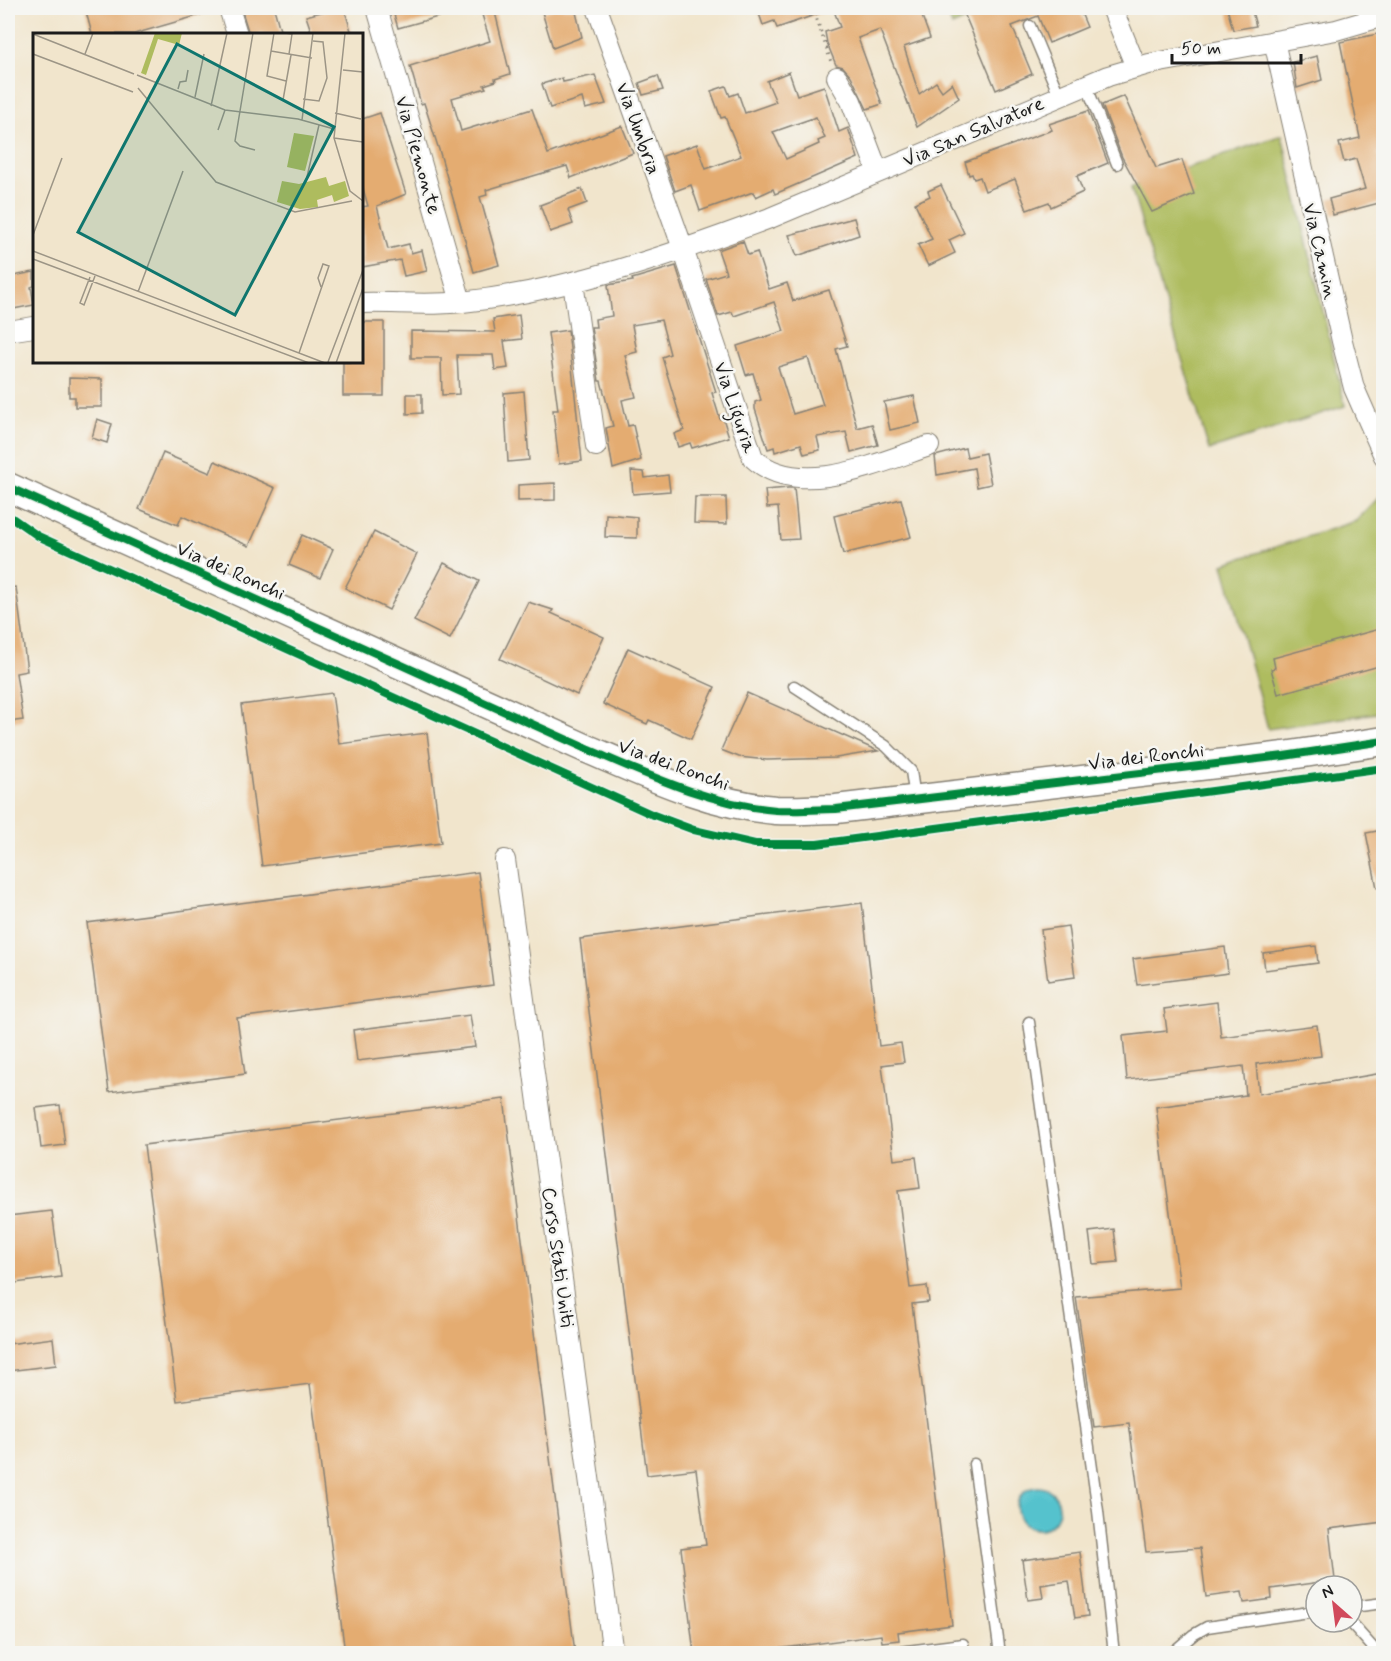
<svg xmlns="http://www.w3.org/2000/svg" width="1391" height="1661" font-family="Mynerve,sans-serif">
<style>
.green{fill:#aebc5e;stroke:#656c3d;stroke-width:1.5}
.water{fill:#55c2cd;stroke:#386f74;stroke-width:1.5}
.building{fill:#e4ac71;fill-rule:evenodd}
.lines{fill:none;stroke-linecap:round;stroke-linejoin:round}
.lane-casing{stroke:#868074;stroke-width:13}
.street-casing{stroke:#868074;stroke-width:22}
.secondary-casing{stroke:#868074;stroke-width:31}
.path{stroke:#868074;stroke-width:3;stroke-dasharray:1.5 4.5;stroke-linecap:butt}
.lane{stroke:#fff;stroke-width:10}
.street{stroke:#fff;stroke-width:20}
.secondary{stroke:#fff;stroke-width:28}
.cycleway-casing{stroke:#f6f6f2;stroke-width:11}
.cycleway{stroke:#00873e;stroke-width:8}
.labels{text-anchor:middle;stroke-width:5;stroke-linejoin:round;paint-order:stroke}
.street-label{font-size:20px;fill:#1c1c1c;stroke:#f6f6f2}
.inset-road{fill:none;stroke:#9c9586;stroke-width:1.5}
.view{fill:#0f766e;fill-opacity:0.15;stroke:#0f766e;stroke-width:3}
.inset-edge{fill:none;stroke:#1c1c1c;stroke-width:3}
</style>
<rect width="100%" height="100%" fill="#f6f6f2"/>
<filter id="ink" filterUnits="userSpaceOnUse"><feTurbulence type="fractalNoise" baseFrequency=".0167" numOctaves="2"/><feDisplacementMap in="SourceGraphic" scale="12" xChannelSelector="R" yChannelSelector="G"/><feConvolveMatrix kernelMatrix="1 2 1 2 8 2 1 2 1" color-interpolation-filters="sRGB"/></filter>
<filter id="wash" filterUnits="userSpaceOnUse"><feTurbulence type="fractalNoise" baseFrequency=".008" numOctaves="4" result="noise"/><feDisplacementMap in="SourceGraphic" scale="24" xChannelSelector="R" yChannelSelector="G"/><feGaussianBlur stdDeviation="1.35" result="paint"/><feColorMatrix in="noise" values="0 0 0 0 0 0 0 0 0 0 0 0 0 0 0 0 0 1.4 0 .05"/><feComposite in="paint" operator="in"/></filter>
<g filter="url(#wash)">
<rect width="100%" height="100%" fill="#f1e5cc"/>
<g class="green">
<path d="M946,8H990L952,26Z"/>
<path d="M1282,135L1345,406L1209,450L1131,187Z"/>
<path d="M1383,493V712L1268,729L1223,564L1356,521Z"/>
</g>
<circle class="water" cx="1038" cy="1508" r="21"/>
<g id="blocks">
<g class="building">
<path d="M85,8H214V11L134,34H92Z"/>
<path d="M241,8H274L281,34H249Z"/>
<path d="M336,8H344L352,34H312L306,16Z"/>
<path d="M397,8H456V12L398,28L393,11L398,10Z"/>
<path d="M480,8H494L510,74L495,79L496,81L484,85L486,88L452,98L461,131L532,109L548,154L622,126L633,153L571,178L567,166L486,190L487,195L480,197L499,265L474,272L440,153L424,103L421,104L410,66L490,41Z"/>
<path d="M557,8H575L582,37L553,48L542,12Z"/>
<path d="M757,8H828L829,10L777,28L774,21L763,25Z"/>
<path d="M833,8H919L930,38L904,47L919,94L936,82L942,91L952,83L959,98L917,127L880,30L858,38L882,104L867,109L851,76L843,67L836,65L827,43L825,32L840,27Z"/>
<path d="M976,8H1079L1087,27L1049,43L1038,16L1012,26L1032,74L996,90L964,13Z"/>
<path d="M1227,8H1251L1256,26L1233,30Z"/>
<path d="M1377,34L1383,46V133L1381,134L1383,152L1378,153L1383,169V202L1333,215L1329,199L1365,189L1356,159L1344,162L1339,143L1360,138L1340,42Z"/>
<path d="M1317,56L1322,80L1297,88L1293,62Z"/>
<path d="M789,72L797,95L824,86L839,132L848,128L858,158L775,194L773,189L756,197L753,192L700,211L691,185L675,191L663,156L697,144L706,169L741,156L725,117L721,118L711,91L726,86L730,96L738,93L745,113L776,102L767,81ZM816,117L825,138L818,141L819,144L786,159L773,132Z"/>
<path d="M595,75L606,104L585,109L582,98L550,108L542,84L562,78L563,82Z"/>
<path d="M658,76L663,90L643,95L639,83Z"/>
<path d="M1124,96L1156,168L1182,160L1194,194L1152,212L1122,157L1102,105Z"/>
<path d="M1088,111L1108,163L1077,176L1083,192L1051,207L1049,202L1027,210L1015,179L985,191L980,177L974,179L972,174L969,175L965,162L1052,130L1049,124Z"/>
<path d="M380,113L406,194L377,206L388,249L409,244L411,253L422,250L427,271L404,276L400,260L362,267V207L368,206L362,185V119Z"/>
<path d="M941,185L964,233L949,240L955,253L928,266L918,245L932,239L915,203L930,196L928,191Z"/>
<path d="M582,189L587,203L568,210L573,224L550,232L540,205Z"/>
<path d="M854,218L859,235L797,256L789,235Z"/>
<path d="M743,241L748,255L757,252L769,289L787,283L793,301L829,290L847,346L836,349L857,428L872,424L878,445L851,452L846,432L817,437L820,450L804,454L801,444L775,452L774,447L768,449L755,409V402L761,400L753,373L746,375L737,346L784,331L774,302L734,316L732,312L718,316L706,279L726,273L718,250ZM808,358L823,405L793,414L778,367Z"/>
<path d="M676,266L716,392L712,393L720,419L723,418L729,437L692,448L690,443L678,447L674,434L684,430L662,357L670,354L661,320L632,325L637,352L625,355L636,397L622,400L628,426L633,425L641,460L613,469L606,428L613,426L601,381H599L591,327H596L595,319L612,316L608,285L633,281L632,279Z"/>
<path d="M34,272V286L31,287L34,305L8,310V277Z"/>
<path d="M519,315L522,339L504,341L508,368L495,370L493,355H457L459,394L442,395L441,358H411V331L495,332L493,319Z"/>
<path d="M362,322H384V396H343V362H362Z"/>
<path d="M568,330L582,461L559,464L553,410H558L548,333Z"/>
<path d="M69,378L102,379V407H75V397H69Z"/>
<path d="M524,391L529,460L508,462L504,393Z"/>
<path d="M407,394H422V413L407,414Z"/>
<path d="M914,396L920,423L890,430L884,402Z"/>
<path d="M97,419L112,424L107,443L92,438Z"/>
<path d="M965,448L967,457L985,453L991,484L977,487L974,468L937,475L935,456Z"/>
<path d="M163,453L210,473L215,461L275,488L249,546L182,516L178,525L139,509Z"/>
<path d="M631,471L644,472L645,478L668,475L670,491L633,494Z"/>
<path d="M555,483V500L518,501V485Z"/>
<path d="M788,488H794L799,539L781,540L778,507L767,508L765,490Z"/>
<path d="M695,497H726L727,524L694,523Z"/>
<path d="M901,499L911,537L843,554L834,516Z"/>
<path d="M606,514L637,517V538L605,537Z"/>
<path d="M374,532L417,554L389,610L345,588Z"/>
<path d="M302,535L333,549L320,578L289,565Z"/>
<path d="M444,563L479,581L450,639L414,621Z"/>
<path d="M16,587L27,671L16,673L23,720L8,722V588Z"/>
<path d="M528,602L553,610L551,613L604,637L577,695L500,659Z"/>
<path d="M1383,628V665L1278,694L1271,669L1275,668L1273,658Z"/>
<path d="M628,648L715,687L691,739L649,720L647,724L603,704Z"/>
<path d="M332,693L339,744L427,733L441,843L262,866L241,705Z"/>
<path d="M747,693L878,751L836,758L767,760L739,757L721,750Z"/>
<path d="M1383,830V887L1377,888L1366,833Z"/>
<path d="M478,872L493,985L237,1018L245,1074L109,1092L87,923Z"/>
<path d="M862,903L879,1046L901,1043L904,1062L882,1065L894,1160L916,1157L920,1188L898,1191L910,1288L927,1286L929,1302L912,1304L952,1625L898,1632L899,1640L882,1642L881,1635L746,1653H694L681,1548L706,1545L696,1469L647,1475L580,939Z"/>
<path d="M1068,926L1075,977L1048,981L1041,930Z"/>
<path d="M1316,946L1318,963L1265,970L1263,953Z"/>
<path d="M1225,947L1228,973L1137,985L1133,959Z"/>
<path d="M1217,1002L1221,1037L1317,1025L1321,1056L1256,1064L1259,1094L1383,1073V1522L1329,1529L1335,1580L1271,1589L1272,1599L1244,1603L1242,1592L1206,1597L1200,1548L1146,1552L1129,1423L1094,1427L1076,1297L1180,1288L1156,1107L1246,1095L1243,1066L1127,1080L1123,1036L1167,1031L1164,1009Z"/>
<path d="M470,1015L475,1047L357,1061L353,1030Z"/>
<path d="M504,1099L575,1653H345L310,1384L177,1401L144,1145Z"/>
<path d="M60,1105L65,1145L41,1148L36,1108Z"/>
<path d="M52,1211L61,1277L8,1284V1216Z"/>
<path d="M1114,1229L1118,1262L1093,1264L1089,1232Z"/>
<path d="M53,1338L56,1365L8,1371V1344Z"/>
<path d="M1080,1552L1088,1616L1075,1618L1069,1581L1041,1585L1043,1598L1028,1600L1022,1560Z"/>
</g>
</g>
</g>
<g filter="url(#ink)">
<use href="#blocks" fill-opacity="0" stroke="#868074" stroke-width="1.5"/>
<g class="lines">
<defs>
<g id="lane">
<path d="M1030,26L1059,95"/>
<path d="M1086,84L1117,164"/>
<path d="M794,686L886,746L911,771L915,798"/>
<path d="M1029,1022L1098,1511L1114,1654"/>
<path d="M974,1464L1000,1654"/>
<path d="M1352,1607L1384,1603"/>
<path d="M1350,1622L1376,1651"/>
<path d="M883,1654L963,1644L964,1654"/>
<path d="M1171,1654L1193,1635L1207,1627L1316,1611"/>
</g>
<g id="street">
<path d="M229,8L237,34"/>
<path d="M377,8L461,302"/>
<path d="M597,8L681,243L753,458C798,500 878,463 929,446"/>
<path d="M1112,8L1136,67"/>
<path d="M1274,41L1342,341L1354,388L1384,456"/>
<path d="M837,77L851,101L878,172"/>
<path d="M573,282L596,446"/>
<path d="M362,303C394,302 429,306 462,302C567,291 671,255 770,218L1108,76L1149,64L1336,30L1384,16"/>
<path d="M8,331L34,327"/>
<path d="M505,860L613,1654"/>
</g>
<path id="secondary" d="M8,487L585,748C646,774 708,804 776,810C796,811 816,809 836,809L1284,756L1384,741"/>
</defs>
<use href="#lane" class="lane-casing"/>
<use href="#street" class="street-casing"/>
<use href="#secondary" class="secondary-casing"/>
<path class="path" d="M813,8L831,62"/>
<use href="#lane" class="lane"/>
<use href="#street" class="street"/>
<use href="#secondary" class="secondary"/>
<defs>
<g id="cycleway">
<path d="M8,487L585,748C646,774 708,804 776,810C796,811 816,809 836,809L1284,756L1384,741"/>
<path d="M8,515L38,536L651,814L694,830L755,844H817L1384,768"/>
</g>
</defs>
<use href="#cycleway" class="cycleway-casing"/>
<use href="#cycleway" class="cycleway"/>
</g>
</g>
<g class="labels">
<g class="street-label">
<text transform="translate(639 128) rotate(70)" y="7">Via Umbria</text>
<text transform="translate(973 131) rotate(-23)" y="7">Via San Salvatore</text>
<text transform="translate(419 155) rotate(74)" y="7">Via Piemonte</text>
<text transform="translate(1321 251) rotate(77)" y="7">Via Camin</text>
<text transform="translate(736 407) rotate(71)" y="7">Via Liguria</text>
<text transform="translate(231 570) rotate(24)" y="7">Via dei Ronchi</text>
<text transform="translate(1146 756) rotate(-7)" y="7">Via dei Ronchi</text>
<text transform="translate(674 764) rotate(20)" y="7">Via dei Ronchi</text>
<text transform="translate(559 1257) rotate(82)" y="7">Corso Stati Uniti</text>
</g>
</g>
<g transform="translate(33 33)">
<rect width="330" height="330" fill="#f1e5cc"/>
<path d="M122,0H149L146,12L125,6L113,42L108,40ZM261,100L281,103L272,138L254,134ZM293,144L296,153L312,148L316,163L301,169L299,162L284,167L285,174L267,176L244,169L249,148L266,151Z" fill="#aebc5e"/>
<path class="inset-road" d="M220,0L202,108L207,113L222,117M241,0L234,43L253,48M252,0L259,1L256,21M312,0L301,105L317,158L330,168M0,1L101,41M238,18L279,25M0,21L100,59M52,21L60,0M310,37L330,39M104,42L192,77L265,86L301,96M105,55L183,149L262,179L319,168M145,56L147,49L153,48L155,37M162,64L171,21M270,66L286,68L294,45L290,9L280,8M250,67L258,22M178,73L194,0M302,80L328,86M269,87L280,0M185,97L192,77M301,105L330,109M273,148L286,92M0,202L29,125M0,218L292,330M0,226L276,330M57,244L47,270L51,272L62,243M105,259L150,138M266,320L296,233L290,231L285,245L288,254M295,329L330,237M303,330L330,255"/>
<path class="view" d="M144,11L301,94L202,282L45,199Z"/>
<rect width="330" height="330" class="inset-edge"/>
</g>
<rect width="1391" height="1661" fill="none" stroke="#f6f6f2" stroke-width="30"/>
<g transform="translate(1334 1604) rotate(332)"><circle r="28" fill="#f6f6f2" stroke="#9f9f9c" stroke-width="1.5"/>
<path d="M0-4.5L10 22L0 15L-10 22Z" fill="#d1495b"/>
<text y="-9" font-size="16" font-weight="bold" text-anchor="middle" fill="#1c1c1c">N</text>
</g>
<path d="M1172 54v9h129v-9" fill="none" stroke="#1c1c1c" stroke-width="3"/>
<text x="1181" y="54" font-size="18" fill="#1c1c1c" stroke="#f6f6f2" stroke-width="4.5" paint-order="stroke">50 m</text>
</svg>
